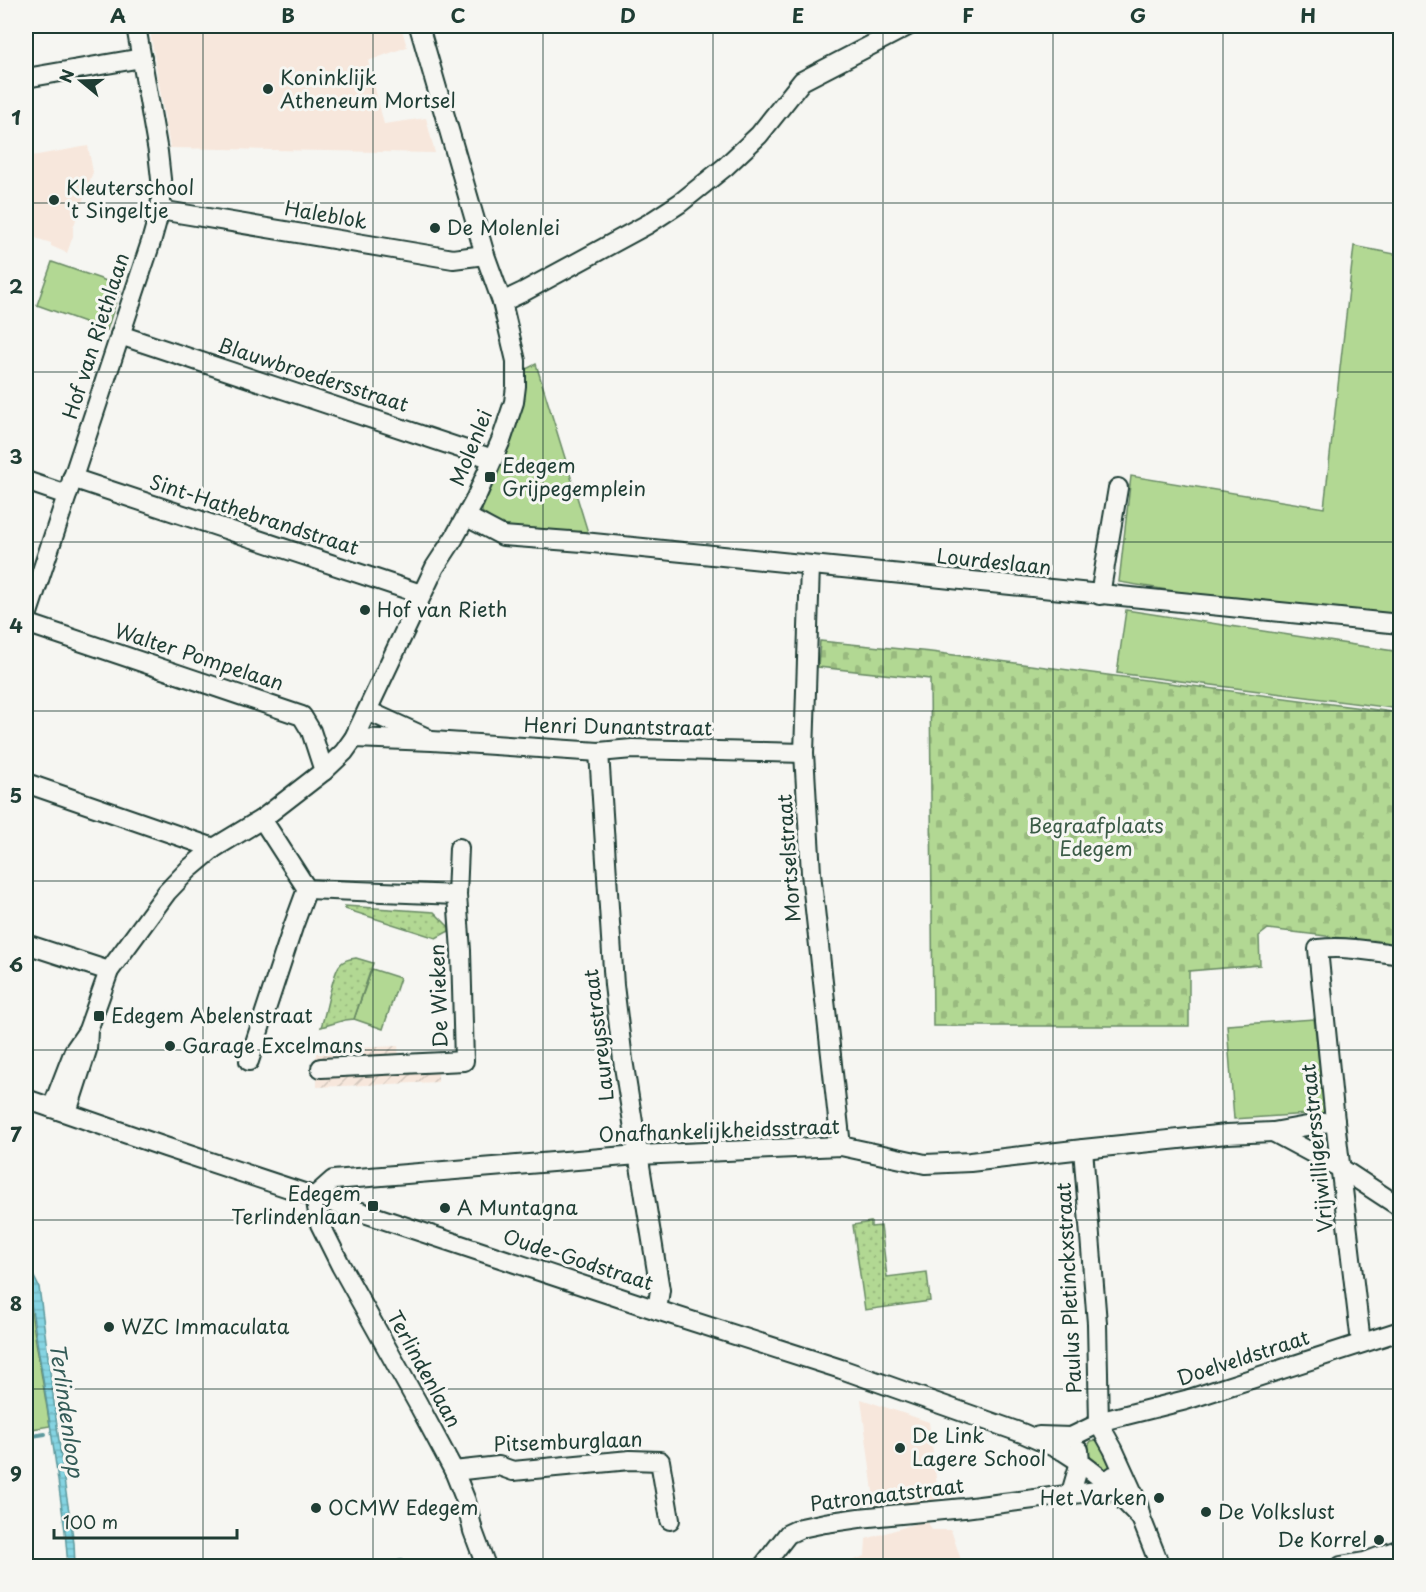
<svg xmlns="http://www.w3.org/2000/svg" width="1426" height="1592" font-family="'Playpen Sans',sans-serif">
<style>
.built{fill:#f7e7dc}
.industrial{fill:url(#industrial-furrows)}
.grass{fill:#b2d893;stroke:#688a64;stroke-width:1.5}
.cemetery{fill:url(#cemetery-stones);stroke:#688a64;stroke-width:1.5}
.park{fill:url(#park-dots);stroke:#688a64;stroke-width:1.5}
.water{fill:url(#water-rules);stroke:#5c989c;stroke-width:1.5}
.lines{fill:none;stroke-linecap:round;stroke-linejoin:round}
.stream{stroke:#5c989c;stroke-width:4}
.minor-casing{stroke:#1f3d34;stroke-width:22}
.minor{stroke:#f6f6f2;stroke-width:18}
.grid{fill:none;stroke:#1f3d34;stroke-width:1.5;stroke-opacity:0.55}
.poi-dot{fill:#1f3d34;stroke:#f6f6f2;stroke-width:2}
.labels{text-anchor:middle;stroke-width:6;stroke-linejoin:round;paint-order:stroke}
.poi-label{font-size:20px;fill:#1f3d34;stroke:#f6f6f2;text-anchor:start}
.street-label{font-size:20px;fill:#1f3d34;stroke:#f6f6f2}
.park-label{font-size:20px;fill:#3c5c47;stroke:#f6f6f2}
.water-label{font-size:21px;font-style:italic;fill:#335b57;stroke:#f6f6f2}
.neatline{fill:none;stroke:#1f3d34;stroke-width:2}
.grid-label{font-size:20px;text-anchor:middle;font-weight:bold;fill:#1f3d34}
</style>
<defs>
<pattern id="industrial-furrows" width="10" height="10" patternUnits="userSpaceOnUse" patternTransform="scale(1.5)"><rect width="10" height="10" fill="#f7e7dc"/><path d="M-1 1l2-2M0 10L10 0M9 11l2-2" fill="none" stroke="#d3c7bd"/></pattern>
<pattern id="cemetery-stones" width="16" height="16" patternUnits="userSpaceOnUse" patternTransform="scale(1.5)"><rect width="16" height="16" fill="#b2d893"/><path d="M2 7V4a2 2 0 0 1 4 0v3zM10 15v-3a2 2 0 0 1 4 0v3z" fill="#99ba7f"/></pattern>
<pattern id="park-dots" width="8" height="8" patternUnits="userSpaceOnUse" patternTransform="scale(1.5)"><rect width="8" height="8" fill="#b2d893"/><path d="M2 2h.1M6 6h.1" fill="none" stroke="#99ba7f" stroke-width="1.8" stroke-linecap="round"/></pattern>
<pattern id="water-rules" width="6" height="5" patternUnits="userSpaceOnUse" patternTransform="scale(1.5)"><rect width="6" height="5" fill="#85d4e2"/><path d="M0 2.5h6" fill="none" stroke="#72b7c2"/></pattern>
</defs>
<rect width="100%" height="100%" fill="#f6f6f2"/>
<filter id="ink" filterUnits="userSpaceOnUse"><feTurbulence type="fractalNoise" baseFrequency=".0167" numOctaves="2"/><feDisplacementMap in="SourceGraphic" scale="12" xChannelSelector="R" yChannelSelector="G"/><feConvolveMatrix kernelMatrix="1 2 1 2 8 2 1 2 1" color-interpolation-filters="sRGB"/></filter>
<g filter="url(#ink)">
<g class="built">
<path d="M149,26H401L407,47L368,61L384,124L426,118L435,153L170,148Z"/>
<path d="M88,146L93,172L73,228V236L67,253L51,246V243L26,235V157Z"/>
<path d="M861,1399L929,1422L939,1501L875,1507Z"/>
<path d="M927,1520L932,1530H951L963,1566H837L865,1556L866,1539Z"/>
</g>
<g class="industrial">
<path d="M398,1046L399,1057L316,1061V1050Z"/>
<path d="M438,1071V1082L317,1087V1076Z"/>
</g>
<g class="grass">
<path d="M1354,246L1400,255V628L1119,582L1131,476L1324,508Z"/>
<path d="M52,262L121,286L107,330L37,305Z"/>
<path d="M536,364L590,539L503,527L482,512L483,503L520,372Z"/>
<path d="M1126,610L1400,652V709L1117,673Z"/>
<path d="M372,969L400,978L383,1029L354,1019Z"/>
<path d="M1314,1019L1325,1113L1234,1119L1227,1025Z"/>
<path d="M26,1282L50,1426L26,1430Z"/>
<path d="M1096,1440L1099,1442L1110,1464L1109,1468L1104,1470L1091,1464C1088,1456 1085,1449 1091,1441Z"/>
</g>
<path class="cemetery" d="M820,641L931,652L1400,713V945L1268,929L1259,936L1260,965L1189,971V1026H933L930,679L818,667Z"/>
<g class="park">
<path d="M345,906L434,912L449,927V931L436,938L345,909Z"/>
<path d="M356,958L373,963L354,1019L345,1020L321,1027C327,1010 331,979 339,966C343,960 349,959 356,958Z"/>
<path d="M871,1222V1227L881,1226L887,1277L927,1272L930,1301L865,1310L853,1225Z"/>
</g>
<g class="water">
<path d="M29,1126L32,1127L30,1161L26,1191V1152Z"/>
<path d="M26,1242L30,1269L39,1287L64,1480L74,1543L75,1566H68L65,1531L51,1430L26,1271Z"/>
</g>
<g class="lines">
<g class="stream">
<path d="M26,1437L45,1434"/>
<path d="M385,1566L401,1561"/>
</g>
<defs>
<g id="minor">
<path d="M26,78L142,58"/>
<path d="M160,210L453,259L485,255"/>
<path d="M502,302L523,292L648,224L680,203L725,167L759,135L802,81L908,26"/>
<path d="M120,335L493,459"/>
<path d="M72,478L421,594"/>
<path d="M26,481L67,495"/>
<path d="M467,517L503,536L583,542L1400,624"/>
<path d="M810,566L804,753L811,873L841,1146"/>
<path d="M1100,595L1118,488"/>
<path d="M26,619L151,242L160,210L162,188L158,152L136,26"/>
<path d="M26,623L302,716L311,731L324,771"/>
<path d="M368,711L425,737"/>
<path d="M354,738L432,741L599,752L632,749L804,753"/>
<path d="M599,752L614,985L623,1060L660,1290L657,1310"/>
<path d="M26,783L214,848"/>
<path d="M262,819L307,889L457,895L461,951L464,1061L321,1068"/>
<path d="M457,895L459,848"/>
<path d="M26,944L109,971"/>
<path d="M249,1061L293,927L307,889"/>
<path d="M26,1099L165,1147L657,1310L841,1369L1022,1433L1063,1451L1080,1462L1107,1483L1141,1518"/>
<path d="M52,1108L74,1051L87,1032"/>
<path d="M67,1112L87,1050L88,1030L109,971L167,892L189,869L214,848L262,819L324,771L344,752L354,738L435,567L454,538L474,502L502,438L514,402L516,386V361L502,302L485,255L419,26"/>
<path d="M1273,1132L1342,1169L1400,1207"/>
<path d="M1083,1149L1097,1323L1099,1424L1113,1449L1138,1504L1141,1518L1160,1566"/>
<path d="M315,1196L333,1180L638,1155L841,1146L925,1164L970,1162L1083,1149L1227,1134L1273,1132L1335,1121"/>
<path d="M315,1196L320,1224L341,1266L417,1402L454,1471L466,1501L473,1531L486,1566"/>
<path d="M1361,1343L1335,1121L1318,949C1346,946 1373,951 1400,955"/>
<path d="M1039,1436L1071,1437L1106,1420L1186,1400L1400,1331"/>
<path d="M454,1471L499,1466L513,1471L630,1460L660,1461L670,1520"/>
<path d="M1070,1496L1080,1462L1079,1450"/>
<path d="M763,1566L788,1534L801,1528L825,1523L859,1518L964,1508L1097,1491L1113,1476"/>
<path d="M1341,1566L1365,1562L1400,1549"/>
</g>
</defs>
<use href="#minor" class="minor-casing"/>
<use href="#minor" class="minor"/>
</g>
</g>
<path class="grid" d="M203,26V1566M373,26V1566M543,26V1566M713,26V1566M883,26V1566M1053,26V1566M1223,26V1566M26,203H1400M26,372H1400M26,542H1400M26,711H1400M26,881H1400M26,1050H1400M26,1220H1400M26,1389H1400"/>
<g class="poi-dot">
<circle cx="268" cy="89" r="6"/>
<circle cx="54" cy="200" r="6"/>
<circle cx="435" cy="228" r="6"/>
<rect x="484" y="471" width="12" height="12" rx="3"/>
<circle cx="365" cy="610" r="6"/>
<rect x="93" y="1010" width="12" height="12" rx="3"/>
<circle cx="170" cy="1046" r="6"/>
<rect x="367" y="1200" width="12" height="12" rx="3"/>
<circle cx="445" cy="1208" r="6"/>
<circle cx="109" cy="1327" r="6"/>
<circle cx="900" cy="1448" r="6"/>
<circle cx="1159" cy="1498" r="6"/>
<circle cx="316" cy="1508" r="6"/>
<circle cx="1206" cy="1512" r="6"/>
<circle cx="1379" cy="1540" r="6"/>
</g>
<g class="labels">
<g class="poi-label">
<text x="280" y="85">Koninklijk<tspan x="280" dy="23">Atheneum Mortsel</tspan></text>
<text x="66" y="195">Kleuterschool<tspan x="66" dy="23">'t Singeltje</tspan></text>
<text x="447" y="235">De Molenlei</text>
<text x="502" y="473">Edegem<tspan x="502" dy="23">Grijpegemplein</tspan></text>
<text x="377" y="617">Hof van Rieth</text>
<text x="111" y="1023">Edegem Abelenstraat</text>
<text x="182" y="1053">Garage Excelmans</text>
<text x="361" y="1201" text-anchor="end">Edegem<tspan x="361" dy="23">Terlindenlaan</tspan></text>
<text x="457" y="1215">A Muntagna</text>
<text x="121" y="1334">WZC Immaculata</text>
<text x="912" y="1443">De Link<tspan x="912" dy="23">Lagere School</tspan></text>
<text x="1147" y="1505" text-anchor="end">Het Varken</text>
<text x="328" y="1515">OCMW Edegem</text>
<text x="1218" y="1519">De Volkslust</text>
<text x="1367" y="1547" text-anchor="end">De Korrel</text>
</g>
<g class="street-label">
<text transform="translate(326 215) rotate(10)" y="7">Haleblok</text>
<text transform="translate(96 336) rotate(-72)" y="7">Hof van Riethlaan</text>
<text transform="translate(313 375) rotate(18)" y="7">Blauwbroedersstraat</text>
<text transform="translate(471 448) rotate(-68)" y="7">Molenlei</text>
<text transform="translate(254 515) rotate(18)" y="7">Sint-Hathebrandstraat</text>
<text transform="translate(994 562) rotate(6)" y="7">Lourdeslaan</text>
<text transform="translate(199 657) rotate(18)" y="7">Walter Pompelaan</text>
<text transform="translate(618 727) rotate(1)" y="7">Henri Dunantstraat</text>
<text transform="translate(789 858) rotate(-94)" y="7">Mortselstraat</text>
<text transform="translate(439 996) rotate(-92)" y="7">De Wieken</text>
<text transform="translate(599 1035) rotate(-97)" y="7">Laureysstraat</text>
<text transform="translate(719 1131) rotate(-2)" y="7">Onafhankelijkheidsstraat</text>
<text transform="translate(1317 1148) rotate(-96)" y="7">Vrijwilligersstraat</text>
<text transform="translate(578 1260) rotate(18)" y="7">Oude-Godstraat</text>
<text transform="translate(1069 1288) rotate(-93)" y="7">Paulus Pletinckxstraat</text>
<text transform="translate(1243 1358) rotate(-18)" y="7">Doelveldstraat</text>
<text transform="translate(424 1369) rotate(61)" y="7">Terlindenlaan</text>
<text transform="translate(568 1442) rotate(-2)" y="7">Pitsemburglaan</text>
<text transform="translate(887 1495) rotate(-7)" y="7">Patronaatstraat</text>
</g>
<g class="park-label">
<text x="1096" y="833">Begraafplaats<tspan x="1096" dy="23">Edegem</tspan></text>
</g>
<g class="water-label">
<text transform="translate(66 1410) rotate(82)" y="7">Terlindenloop</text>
</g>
</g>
<rect width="1426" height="1592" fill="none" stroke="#f6f6f2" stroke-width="66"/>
<g transform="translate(81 81) rotate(289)" stroke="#f6f6f2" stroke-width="4.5" paint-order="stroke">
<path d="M0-4.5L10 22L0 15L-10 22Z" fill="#1f3d34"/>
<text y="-9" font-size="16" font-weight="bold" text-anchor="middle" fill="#1f3d34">N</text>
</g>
<path d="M54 1529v9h183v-9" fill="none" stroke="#1f3d34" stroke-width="3"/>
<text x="63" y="1529" font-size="18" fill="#1f3d34" stroke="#f6f6f2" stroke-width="4.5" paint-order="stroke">100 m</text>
<rect x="33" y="33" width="1360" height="1526" class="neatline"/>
<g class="grid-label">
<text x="118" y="23">A</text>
<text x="288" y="23">B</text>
<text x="458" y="23">C</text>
<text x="628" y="23">D</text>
<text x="798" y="23">E</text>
<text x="968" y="23">F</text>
<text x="1138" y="23">G</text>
<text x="1308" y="23">H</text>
<text x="16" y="125">1</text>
<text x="16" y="294">2</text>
<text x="16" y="464">3</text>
<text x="16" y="633">4</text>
<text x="16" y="803">5</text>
<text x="16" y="972">6</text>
<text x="16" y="1142">7</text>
<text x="16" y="1311">8</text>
<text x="16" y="1481">9</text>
</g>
</svg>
